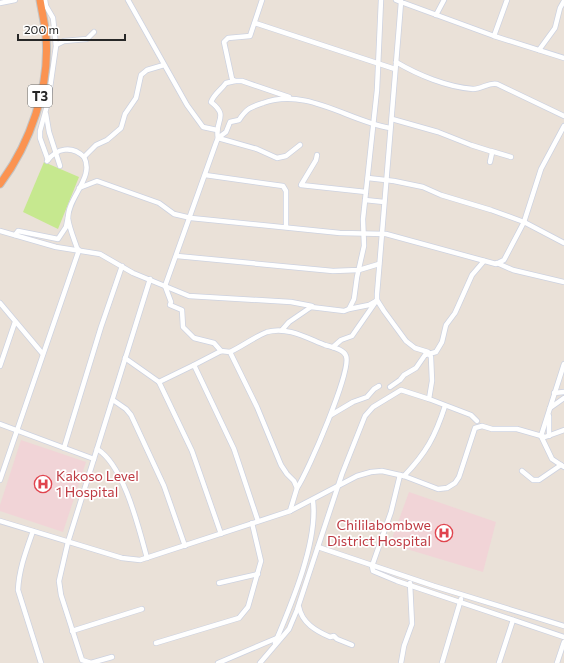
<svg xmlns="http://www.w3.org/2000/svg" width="564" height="663" font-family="Commissioner,sans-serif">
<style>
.medical{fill:#f1d4d7}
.pitch{fill:#c6e88f}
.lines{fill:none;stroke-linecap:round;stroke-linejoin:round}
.minor-casing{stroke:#cdd2e0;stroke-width:6}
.highway-casing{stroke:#c3c3c3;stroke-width:9}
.minor{stroke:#fff;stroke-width:4.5}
.highway{stroke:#fb9351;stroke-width:7}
.labels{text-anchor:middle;stroke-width:3.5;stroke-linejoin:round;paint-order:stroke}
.shield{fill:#fff;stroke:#686868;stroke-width:1}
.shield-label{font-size:13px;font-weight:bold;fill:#272727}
.health-label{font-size:14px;fill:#be3a42;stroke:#fff;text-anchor:start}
</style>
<rect width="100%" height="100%" fill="#eae1d8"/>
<g class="medical">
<path d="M21,440L86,462L63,532L0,511V505Z"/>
<path d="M409,492L496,522L483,572L390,544Z"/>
</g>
<path class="pitch" d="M44,162L79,177L58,229L23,212Z"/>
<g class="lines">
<defs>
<g id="minor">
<path d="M45,0L46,6L53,18L56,46L48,102L40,131V138L48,160"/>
<path d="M128,0L187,105L203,127L217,130"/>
<path d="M396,0L401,2L399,27L377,294V300L384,311L406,341L415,348L428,352L431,357L432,381L429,399L471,415L477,421"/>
<path d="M401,0V2L494,36L564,58"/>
<path d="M0,3L15,0"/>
<path d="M436,15L444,0"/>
<path d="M255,23L395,69"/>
<path d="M494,36L507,0"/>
<path d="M56,45L64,41L87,39L94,32"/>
<path d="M539,50L555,28L560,8L564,1"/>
<path d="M396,62C418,75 447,87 473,89C482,89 489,82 497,84L564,116"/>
<path d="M235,81H242L289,97"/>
<path d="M46,114L49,132L60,166"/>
<path d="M392,119L438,132L471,145L490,151L492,153L490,162"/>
<path d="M218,138C214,120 230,117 211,102C214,94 221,90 226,83L235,81L232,79L224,42L228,38L250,36L262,0"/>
<path d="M218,138L257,149L277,158L286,156L300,145"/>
<path d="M491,151L511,157"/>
<path d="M317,155L316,160L301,185L366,192"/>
<path d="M47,161C57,148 72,145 84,157L96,145L107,140L121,128L125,114L136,98L141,75L147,70L164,65"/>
<path d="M205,175L283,186L286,191V227"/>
<path d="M368,178L394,181L423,187L441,195L491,210L524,222L564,243"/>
<path d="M79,188L97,181L159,203L174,214L191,218L340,233L386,234L496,264L504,260L524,222L541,169L564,126"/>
<path d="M365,200L384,202"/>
<path d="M0,231L56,247L100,254L133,273L189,296L291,302L312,306"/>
<path d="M15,235L18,231L58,239L66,227L68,217"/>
<path d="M177,256L333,271L359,270L379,264"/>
<path d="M497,263L513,270L564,282"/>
<path d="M0,303L42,353"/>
<path d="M349,309L369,305L376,301"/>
<path d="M282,330L289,322L311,307L344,311L349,309L354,299L357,277L364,246L363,219L377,90L381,0"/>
<path d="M333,347L341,340L352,336L377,300"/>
<path d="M221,351L214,343L194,338L183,327L182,310L170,305L171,302L165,286L216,143L218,138L226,132L230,122L239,120C247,108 251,107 263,103C307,87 348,121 390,128"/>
<path d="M230,352C243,346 254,337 267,332C287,326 307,338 325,345C331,347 344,349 346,356C352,370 308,472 297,488"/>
<path d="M125,358L159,382L194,365L234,449L258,521"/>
<path d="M564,364L541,436L552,459L564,467"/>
<path d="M194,365L221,351L230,352L257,407L281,465L287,474L294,481L297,488L290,511"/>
<path d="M0,366L15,322"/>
<path d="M159,382L192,451L221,534"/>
<path d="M390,387L400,380L404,375L416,368L425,355L436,352L442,342L446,325L455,313L472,275L484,261"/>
<path d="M554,393L564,392"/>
<path d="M113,400L126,409L131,415L164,486L185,546"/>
<path d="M550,408L564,398"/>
<path d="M331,415L353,402L367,397L374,389L379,386"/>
<path d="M549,416V436"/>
<path d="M0,424L94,459"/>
<path d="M64,448L101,327L122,266"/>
<path d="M97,449C124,465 139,529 147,558"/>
<path d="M522,471L533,480H539L561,465"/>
<path d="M400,475L391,512L372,566L373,571L397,581L564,637"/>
<path d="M404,476C426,453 435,437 445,406"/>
<path d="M0,480L79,250L77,248C74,239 69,227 68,218C68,197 95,177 84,157"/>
<path d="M0,521L122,558L140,560L290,511L357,476L371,472L382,471L404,476L438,489L447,488L455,483L459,477L475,428L482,426L492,429H517L545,437L564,430"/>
<path d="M33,531C26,551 19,569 18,590L41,663"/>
<path d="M318,547L434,586L564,626"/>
<path d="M219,583L258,574"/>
<path d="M299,607C302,623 316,631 330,637L334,636L337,639L352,645"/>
<path d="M72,631L142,609"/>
<path d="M156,643L239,618L248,607L261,561L252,523"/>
<path d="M275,643C291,605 318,542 313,501"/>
<path d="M112,657L91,663L82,660L61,595L59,581L68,542L150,279"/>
<path d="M218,663L277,638"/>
<path d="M260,663L289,629L297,610L342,474L365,416L373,407L401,390L429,399"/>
<path d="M401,663L404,646L412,624L410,583"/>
<path d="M442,663L461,599"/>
<path d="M499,663L513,620"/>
<path d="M557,663L564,642"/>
</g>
<path id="highway" d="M0,184C30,144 50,87 46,37C45,24 42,12 40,0"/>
</defs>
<use href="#minor" class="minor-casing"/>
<use href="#highway" class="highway-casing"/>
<use href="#minor" class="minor"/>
<use href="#highway" class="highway"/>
</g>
<defs>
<symbol id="hospital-ring" viewBox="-11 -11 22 22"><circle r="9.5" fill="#fff" stroke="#e0444e" stroke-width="1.5"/><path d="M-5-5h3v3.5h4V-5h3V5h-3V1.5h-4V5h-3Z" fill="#e0444e"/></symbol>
</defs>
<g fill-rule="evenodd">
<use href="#hospital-ring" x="33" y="474" width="20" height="20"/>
<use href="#hospital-ring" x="434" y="523" width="20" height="20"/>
</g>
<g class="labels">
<rect class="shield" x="28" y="85" width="24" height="22" rx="3"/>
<g class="shield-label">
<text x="40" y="101">T3</text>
</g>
<g class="health-label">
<text x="56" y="481">Kakoso Level<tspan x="56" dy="16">1 Hospital</tspan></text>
<text x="431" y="530" text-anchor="end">Chililabombwe<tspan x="431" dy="16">District Hospital</tspan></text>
</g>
</g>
<path d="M18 34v6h107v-6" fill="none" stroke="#272727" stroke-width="2"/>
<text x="24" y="34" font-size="12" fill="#272727" stroke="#ffffff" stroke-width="3" paint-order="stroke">200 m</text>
</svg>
